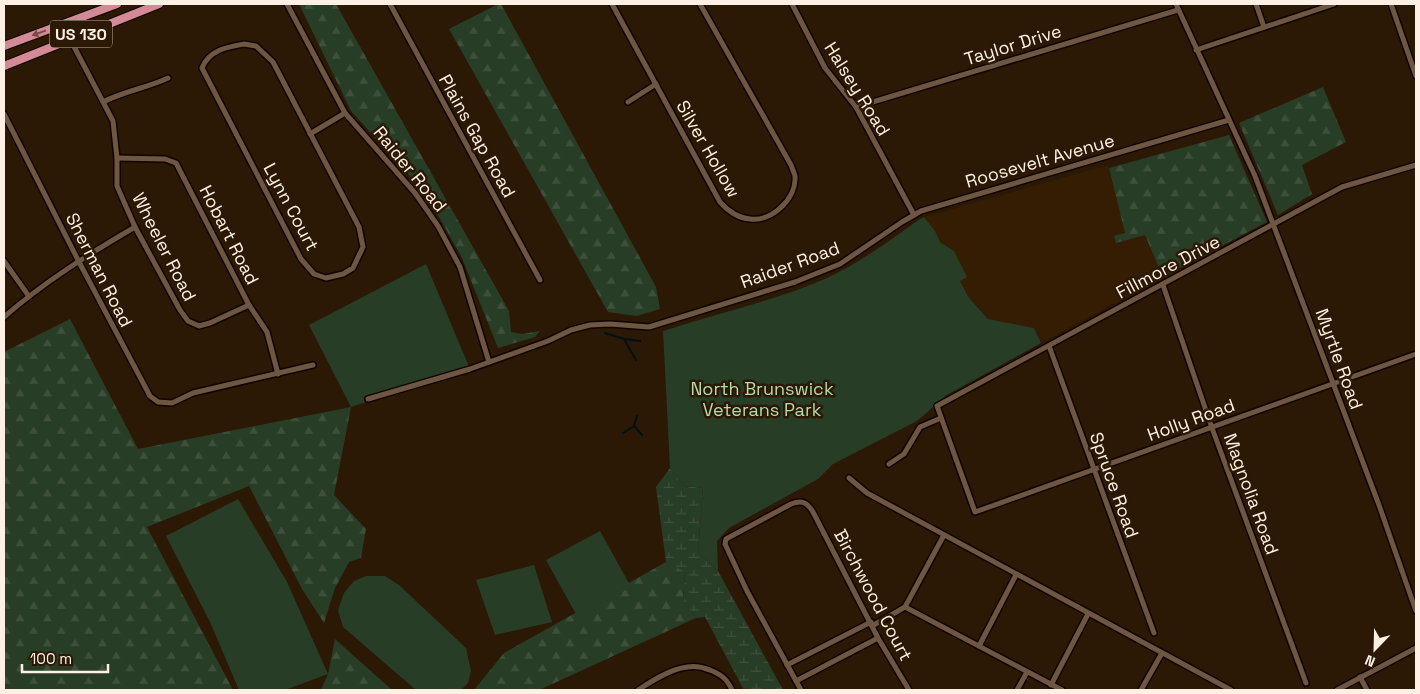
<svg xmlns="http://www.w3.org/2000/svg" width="1420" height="694" font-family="'Space Grotesk',sans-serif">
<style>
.built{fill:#351d03}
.forest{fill:url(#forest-firs)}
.wetland{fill:url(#wetland-marsh)}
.park{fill:#283d26}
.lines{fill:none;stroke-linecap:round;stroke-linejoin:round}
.stream{stroke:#001112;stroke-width:2}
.minor-casing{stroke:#120300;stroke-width:8}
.trunk-casing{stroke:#120300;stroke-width:10}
.minor{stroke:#6e5742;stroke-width:5}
.trunk{stroke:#d28b96;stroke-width:8}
.oneway{fill:#764c46}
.labels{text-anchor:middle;stroke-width:5;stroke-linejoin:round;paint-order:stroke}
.shield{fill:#2b1805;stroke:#bfafa1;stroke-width:1}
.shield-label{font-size:16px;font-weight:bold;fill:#fef0e4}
.street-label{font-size:18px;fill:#fef0e4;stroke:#2b1805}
.park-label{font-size:18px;fill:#b1ddab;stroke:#2b1805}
</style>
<defs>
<pattern id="forest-firs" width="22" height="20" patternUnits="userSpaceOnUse" patternTransform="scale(1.25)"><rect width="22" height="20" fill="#283d26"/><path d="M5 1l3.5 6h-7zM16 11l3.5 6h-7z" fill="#3e503b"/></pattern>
<pattern id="wetland-marsh" width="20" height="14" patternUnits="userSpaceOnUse" patternTransform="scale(1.25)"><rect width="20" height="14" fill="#283d26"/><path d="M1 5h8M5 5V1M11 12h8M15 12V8" fill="none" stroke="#3e503b"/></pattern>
</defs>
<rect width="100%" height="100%" fill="#2b1805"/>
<path class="built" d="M1108,165L1127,240L1145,235L1163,277L1041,343L1034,328L988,319L969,298L960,280L966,277L954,251L940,242L935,231L924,217Z"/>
<g class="forest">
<path d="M299,4H336L509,311L511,332L522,334L540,331L535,337L498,348L462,258L435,210L419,186L351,111Z"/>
<path d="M498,4H501L656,287L660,309L637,316L608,312L449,29Z"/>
<path d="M1323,87L1346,142L1302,165L1312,194L1278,215L1239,123Z"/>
<path d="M1229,135L1267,222L1163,277L1145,235L1116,243L1114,236L1125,233L1109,168Z"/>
<path d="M70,319L138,449L351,407L334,495L366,529L361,558L349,562L335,588L324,623L302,589L249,486L147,527L233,690H4V352Z"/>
<path d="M666,562L685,571L683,601L696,618L539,690H474L504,653Z"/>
<path d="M335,639L392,690H321L328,674Z"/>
</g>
<path class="wetland" d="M670,468L684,486L703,488L698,552L718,571L783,690H744L705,617L696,618L683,601L685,572L666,562L656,487Z"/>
<g class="park">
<path d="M924,217L935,231L940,242L954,251L967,277L960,281L969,298L988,319L1034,328L1041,343L947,395L917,421L833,464L818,479L729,528L717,541L718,571L698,552L703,488L684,486L670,468L663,331C717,313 775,301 827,278C853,266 876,250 899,234C908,228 914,222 924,217Z"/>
<path d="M426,264L470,369L351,407L309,325Z"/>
<path d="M238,499L287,582L328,674L285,690H239L210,622L166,536Z"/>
<path d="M600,531L631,587L577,616L546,560Z"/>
<path d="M534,565L552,622L495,635L476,580Z"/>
<path d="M366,576H385L399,585L466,648L471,671L468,683L461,690H416L343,627L338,610L344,593L354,581Z"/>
</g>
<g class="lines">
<g class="stream">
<path d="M605,333L624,339L636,360"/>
<path d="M625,339L640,341"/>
<path d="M634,426L642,435"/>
<path d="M623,433L634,426L637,416"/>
</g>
<defs>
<g id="minor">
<path d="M287,4L345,113L415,193L438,226L460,267L489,362"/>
<path d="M390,4L540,280"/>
<path d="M612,4L720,202C728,211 738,218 750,219C772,222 797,198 795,176C794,172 792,168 791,165L700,4"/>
<path d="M792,4L825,68L856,107L914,215"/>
<path d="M1176,4L1255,176L1379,505L1416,611"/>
<path d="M1256,4L1264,27"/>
<path d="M1391,4L1416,76"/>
<path d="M70,39L113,121L117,158V186L135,227L180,310L188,321L199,326L210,323L249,305"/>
<path d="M244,44L256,46L273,62L359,227L363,247L353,268L343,274L326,278L314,274L301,259L202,68C209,50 227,47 244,44Z"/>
<path d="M1196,50L1334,4"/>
<path d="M103,102C124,91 147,88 168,78"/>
<path d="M628,102L656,84"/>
<path d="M856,107L1178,10"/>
<path d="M4,114L78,260L150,396L158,402L172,403L193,393L313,365"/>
<path d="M310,134L345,113"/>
<path d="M117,158L165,159L176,163L249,305L267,332L278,374"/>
<path d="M1416,165L1342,187L937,406L975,512L1416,354"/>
<path d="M4,261L28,295"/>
<path d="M1163,285L1212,428L1306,683"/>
<path d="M4,317C44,282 89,254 135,227"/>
<path d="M1049,346L1154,633"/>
<path d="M368,399L470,369L548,341L571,330L590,325L610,324L649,327L795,282L840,264L902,222L921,211L1229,120"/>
<path d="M889,464L904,454L920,427L941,418"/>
<path d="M849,478L867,493L1231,690"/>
<path d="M905,607L944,535"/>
<path d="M872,626L905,607L1062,690"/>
<path d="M979,646L1016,575"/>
<path d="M787,665L871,622"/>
<path d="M1360,677L1367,690"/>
<path d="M796,681L878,638"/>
<path d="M1051,685L1088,614"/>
<path d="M638,690C655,679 678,664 699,667C702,667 706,669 710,670C722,675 727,679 732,690"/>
<path d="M801,690L747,591L725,544L726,539L791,504C802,500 807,502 813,512L878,638L909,690"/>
<path d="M1017,690L1027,672"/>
<path d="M1141,690L1162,653"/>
<path d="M1337,690L1416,648"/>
</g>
<g id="trunk">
<path d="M4,46L117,4"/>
<path d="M4,66L159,4"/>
</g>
</defs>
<use href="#minor" class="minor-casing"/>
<use href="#trunk" class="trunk-casing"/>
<use href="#minor" class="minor"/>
<use href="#trunk" class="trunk"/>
</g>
<defs><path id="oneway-solid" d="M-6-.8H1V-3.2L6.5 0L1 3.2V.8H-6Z" transform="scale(1.25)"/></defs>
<use class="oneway" href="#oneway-solid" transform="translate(39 33) rotate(160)"/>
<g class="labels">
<rect class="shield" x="50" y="20.5" width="62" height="27" rx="4"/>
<g class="shield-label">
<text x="81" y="40">US 130</text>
</g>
<g class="street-label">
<text transform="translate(1013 45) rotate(-17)" y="6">Taylor Drive</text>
<text transform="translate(857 89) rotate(58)" y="6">Halsey Road</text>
<text transform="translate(477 136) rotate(61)" y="6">Plains Gap Road</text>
<text transform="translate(708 149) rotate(60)" y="6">Silver Hollow</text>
<text transform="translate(1040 161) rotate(-16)" y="6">Roosevelt Avenue</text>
<text transform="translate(410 169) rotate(51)" y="6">Raider Road</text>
<text transform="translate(291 207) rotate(62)" y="6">Lynn Court</text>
<text transform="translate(229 235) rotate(63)" y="6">Hobart Road</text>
<text transform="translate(164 247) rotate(63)" y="6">Wheeler Road</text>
<text transform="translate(790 265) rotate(-20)" y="6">Raider Road</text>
<text transform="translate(1168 267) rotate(-28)" y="6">Fillmore Drive</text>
<text transform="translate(99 270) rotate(63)" y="6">Sherman Road</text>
<text transform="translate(1339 359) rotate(70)" y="6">Myrtle Road</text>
<text transform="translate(1191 420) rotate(-20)" y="6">Holly Road</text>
<text transform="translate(1114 485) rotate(70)" y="6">Spruce Road</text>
<text transform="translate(1251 494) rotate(70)" y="6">Magnolia Road</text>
<text transform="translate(873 595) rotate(62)" y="6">Birchwood Court</text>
</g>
<g class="park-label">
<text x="762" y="395">North Brunswick<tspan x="762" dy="21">Veterans Park</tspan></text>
</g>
</g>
<rect width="1420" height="694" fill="none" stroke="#fef0e4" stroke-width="10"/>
<g transform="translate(1375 649) rotate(203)" stroke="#2b1805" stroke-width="4" paint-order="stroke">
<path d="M0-4L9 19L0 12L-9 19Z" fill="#fef0e4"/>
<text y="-8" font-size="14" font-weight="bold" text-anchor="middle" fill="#fef0e4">N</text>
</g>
<path d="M22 664v8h86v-8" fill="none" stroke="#fef0e4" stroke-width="2.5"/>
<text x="30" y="664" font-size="15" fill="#fef0e4" stroke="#2b1805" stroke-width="4" paint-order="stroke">100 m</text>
</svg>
